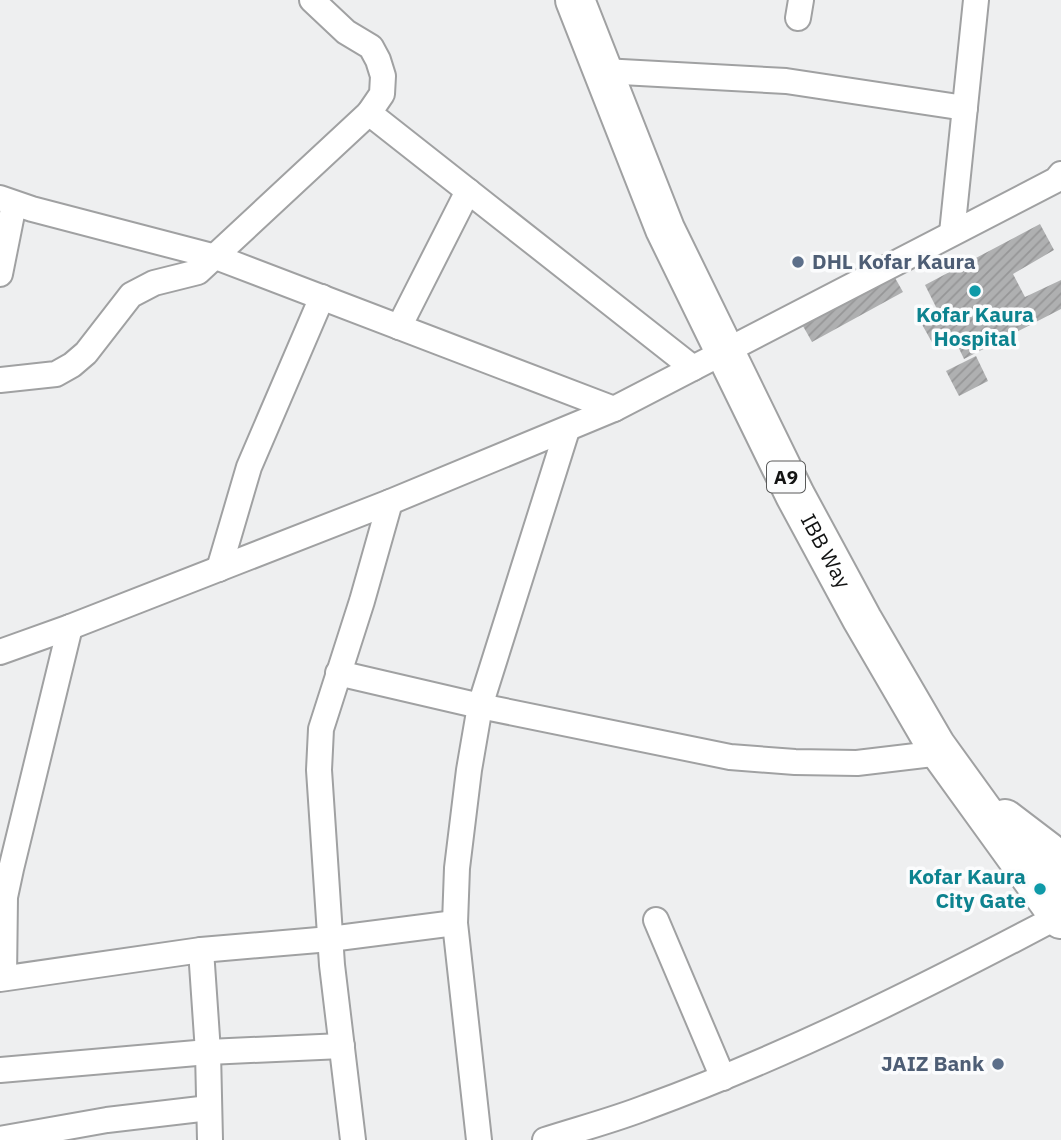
<svg xmlns="http://www.w3.org/2000/svg" width="1061" height="1140" font-family="'IBM Plex Sans',sans-serif">
<style>
.building{fill:url(#building-hatch)}
.lines{fill:none;stroke-linecap:round;stroke-linejoin:round}
.minor-casing{stroke:#a0a1a2;stroke-width:28}
.trunk-casing{stroke:#a0a1a2;stroke-width:42}
.minor{stroke:#fff;stroke-width:24}
.trunk{stroke:#fff;stroke-width:38}
.service-dot{fill:#5c6f8a;stroke:#fbfcfd;stroke-width:2.5}
.culture-dot{fill:#0f9aa8;stroke:#fbfcfd;stroke-width:2.5}
.labels{text-anchor:middle;stroke-width:7;stroke-linejoin:round;paint-order:stroke}
.shield{fill:#fbfcfd;stroke:#585959;stroke-width:2}
.shield-label{font-size:19px;font-weight:bold;fill:#121313}
.service-label{font-size:21px;font-weight:bold;fill:#4e5e75;stroke:#fbfcfd;text-anchor:start}
.culture-label{font-size:21px;font-weight:bold;fill:#0d838f;stroke:#fbfcfd}
.street-label{font-size:21px;fill:#121313;stroke:#fbfcfd}
</style>
<defs>
<pattern id="building-hatch" width="6" height="6" patternUnits="userSpaceOnUse" patternTransform="scale(1.75)"><rect width="6" height="6" fill="#afb0b1"/><path d="M-1 1l2-2M0 6l6-6M5 7l2-2" fill="none" stroke="#969697"/></pattern>
</defs>
<rect width="100%" height="100%" fill="#eeeff0"/>
<g class="building">
<path d="M1040,224L1054,250L1013,274L1025,297L1061,280V309L964,359L953,336L934,346L919,319L937,309L925,285Z"/>
<path d="M890,269L903,292L812,342L799,319Z"/>
<path d="M976,356L988,381L959,396L946,371Z"/>
</g>
<g class="lines">
<defs>
<g id="minor">
<path d="M798,18L801,0"/>
<path d="M603,71L786,81L965,108"/>
<path d="M369,113L693,368"/>
<path d="M0,198L32,209L216,257L614,409"/>
<path d="M952,233L976,0"/>
<path d="M0,274L12,214"/>
<path d="M399,327L468,191"/>
<path d="M0,380L56,374L72,365L86,353L131,295L154,283L198,272L369,113L382,94L383,76L378,60L371,47L346,32L312,0"/>
<path d="M219,569L249,467L322,297"/>
<path d="M0,652L70,627L390,502L614,409L1056,180L1061,174"/>
<path d="M338,673L480,706L730,757L795,762L857,763L941,753"/>
<path d="M656,920L723,1078"/>
<path d="M201,950L208,1052L210,1140"/>
<path d="M4,978L5,897L11,869L70,627"/>
<path d="M0,979L201,950L330,939L455,923"/>
<path d="M0,1070L208,1052L342,1046"/>
<path d="M0,1139L107,1120L209,1108"/>
<path d="M353,1140L332,965L319,770L321,729L362,601L390,502"/>
<path d="M479,1140L455,923L457,868L469,770L480,706L567,430"/>
<path d="M545,1140C579,1129 614,1120 647,1107C789,1055 925,987 1059,916"/>
</g>
<g id="trunk">
<path id="s1" d="M575,0L665,229L795,495L862,619L936,746L1061,919"/>
<path d="M1005,819L1047,851L1061,868"/>
</g>
</defs>
<use href="#minor" class="minor-casing"/>
<use href="#trunk" class="trunk-casing"/>
<use href="#minor" class="minor"/>
<use href="#trunk" class="trunk"/>
</g>
<g class="service-dot">
<circle cx="798" cy="262" r="7"/>
<circle cx="998" cy="1064" r="7"/>
</g>
<g class="culture-dot">
<circle cx="975" cy="291" r="7"/>
<circle cx="1040" cy="889" r="7"/>
</g>
<g class="labels">
<rect class="shield" x="767" y="461.5" width="38" height="31" rx="5"/>
<g class="shield-label">
<text x="786" y="484">A9</text>
</g>
<g class="service-label">
<text x="812" y="269">DHL Kofar Kaura</text>
<text x="984" y="1071" text-anchor="end">JAIZ Bank</text>
</g>
<g class="culture-label">
<text x="975" y="322">Kofar Kaura<tspan x="975" dy="24">Hospital</tspan></text>
<text x="1026" y="884" text-anchor="end">Kofar Kaura<tspan x="1026" dy="24">City Gate</tspan></text>
</g>
<g class="street-label">
<text dy="7" stroke="none"><textPath href="#s1" startOffset="606">IBB Way</textPath></text>
</g>
</g>
</svg>
